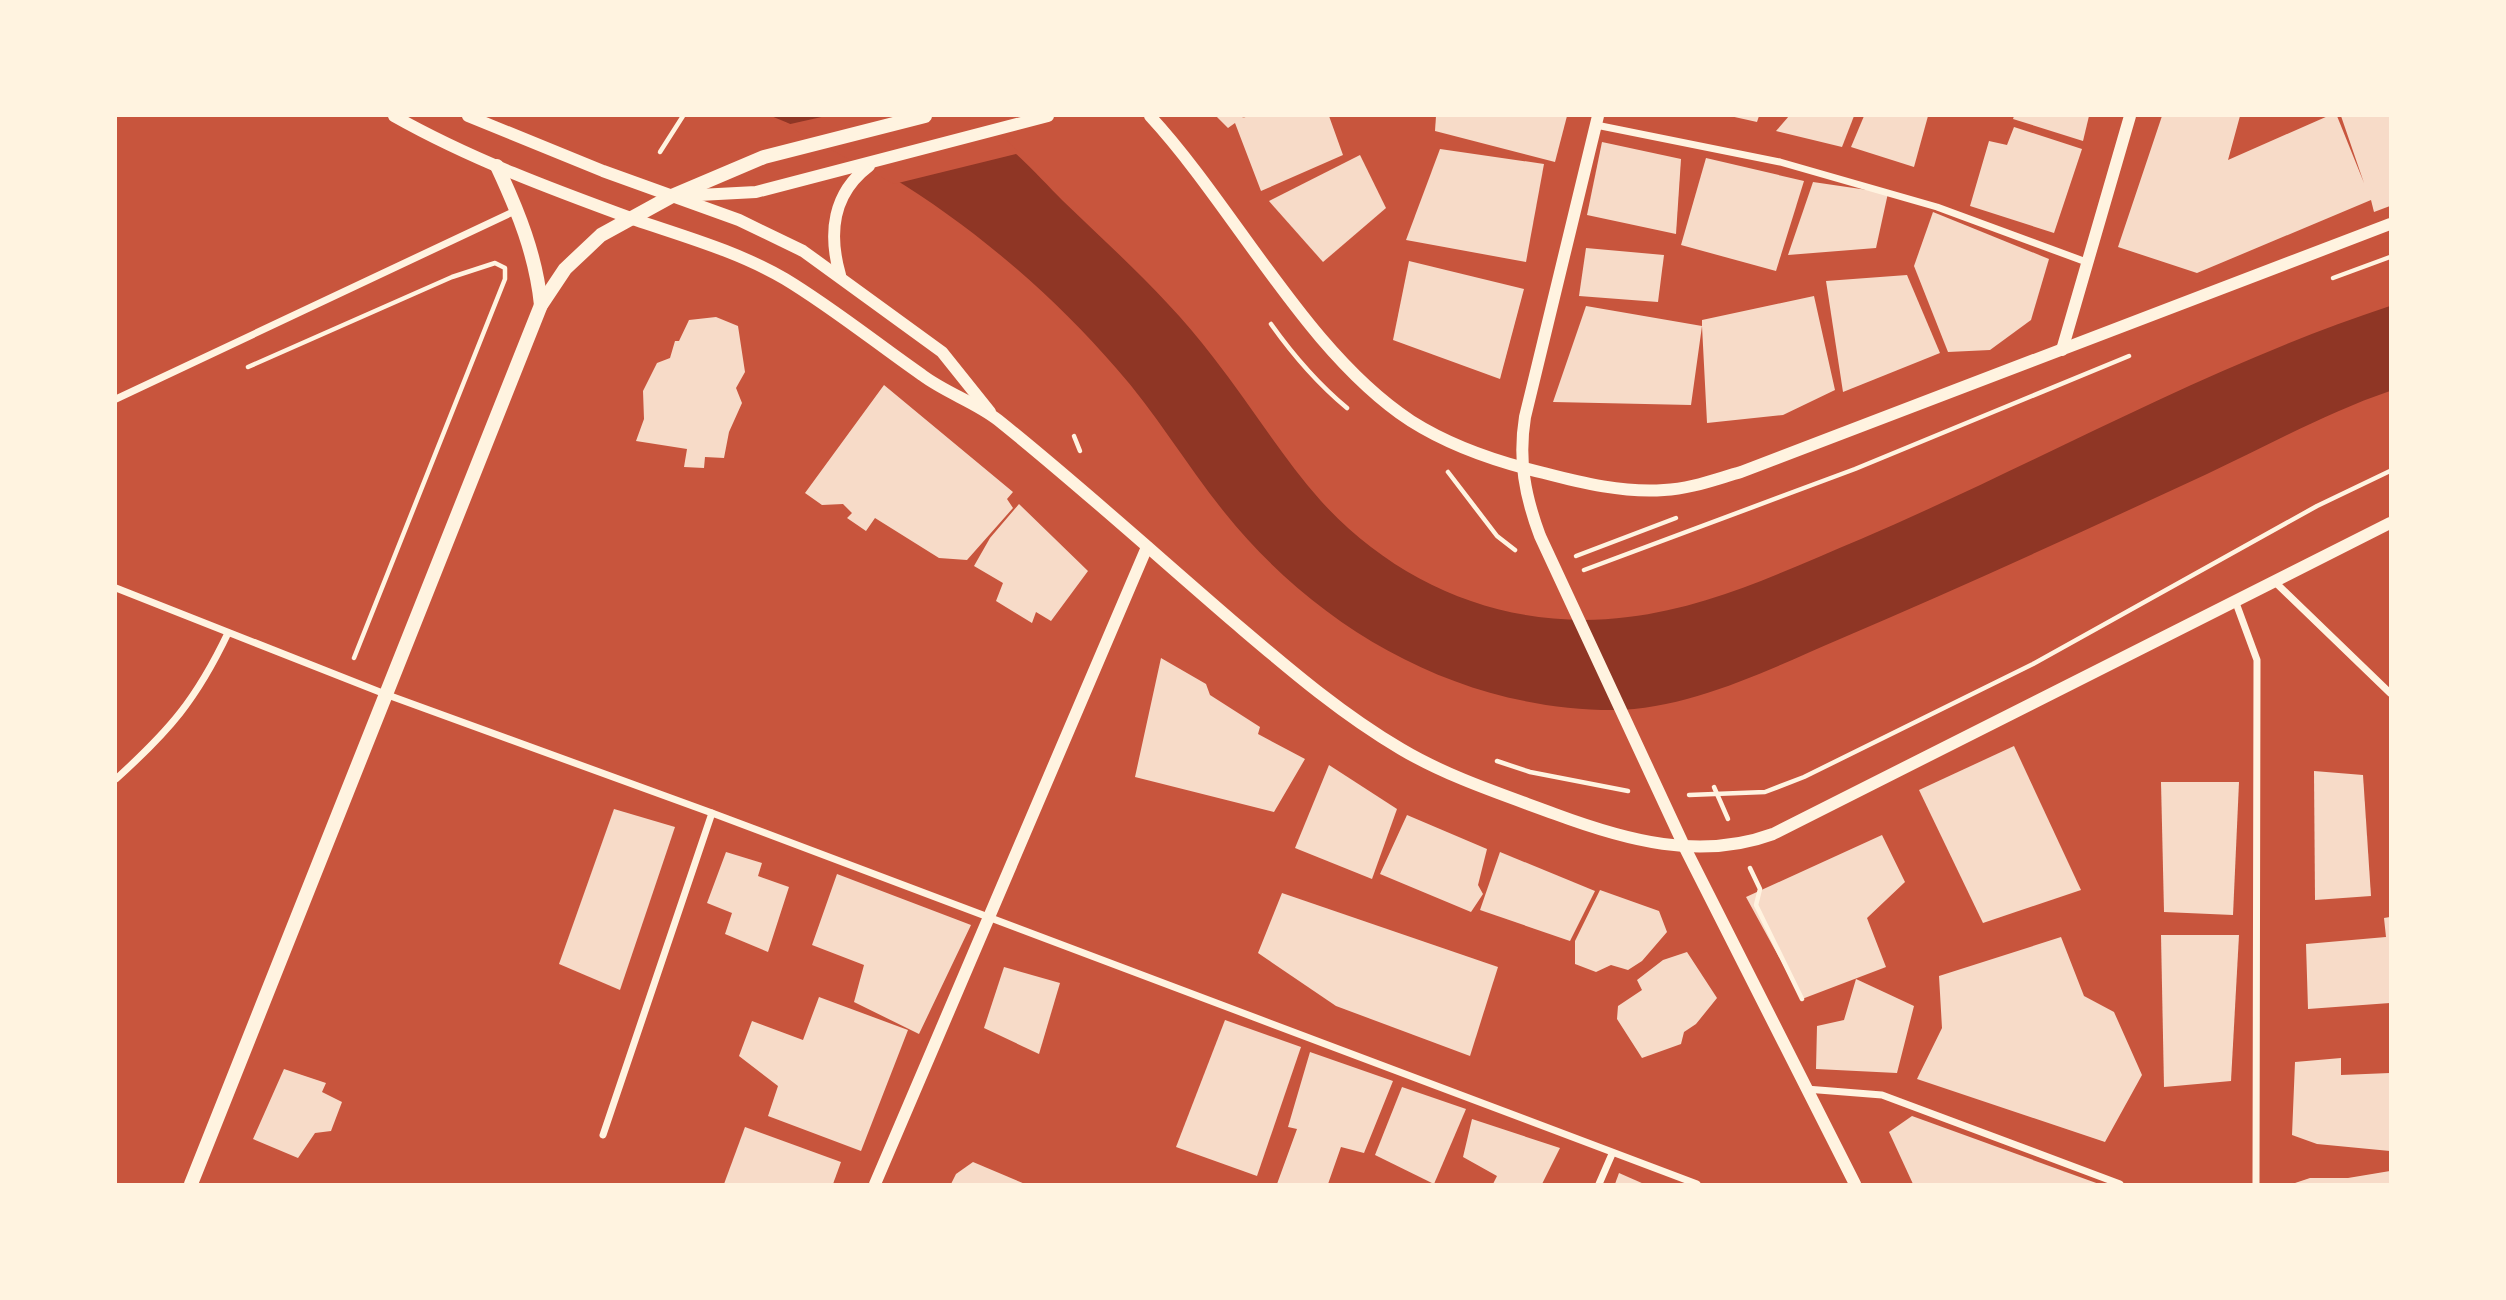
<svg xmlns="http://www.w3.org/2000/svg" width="2506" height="1300" font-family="'Sofia Sans Condensed',sans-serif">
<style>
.water{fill:#8f3625}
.pier{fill:#c8553d}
.building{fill:#f7dbc8}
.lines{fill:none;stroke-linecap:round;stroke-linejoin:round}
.path{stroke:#fff3e0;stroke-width:4.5}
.minor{stroke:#fff3e0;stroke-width:7}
.tertiary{stroke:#fff3e0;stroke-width:12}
.secondary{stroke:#fff3e0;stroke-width:14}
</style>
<rect width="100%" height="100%" fill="#c8553d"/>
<path class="water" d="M771,116C818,116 865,116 913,116C927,116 947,112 960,116C992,124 1038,176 1062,200C1114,250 1169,299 1213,357C1250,404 1281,456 1321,501C1400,588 1512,632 1628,617C1711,607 1784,571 1861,539C2038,463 2207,366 2390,306V391C2328,412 2267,446 2207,474C2086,530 1964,586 1840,639C1770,669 1691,709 1613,710C1460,710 1319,630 1225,513C1187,466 1156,413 1116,368C1024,262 901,168 771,116Z"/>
<path class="pier" d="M826,116H967L1005,139L1020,153L894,184L786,125Z"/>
<g class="building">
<path d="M1216,116H1247L1242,118L1249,116H1329L1343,155L1261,191L1235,123L1228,128Z"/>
<path d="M1436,116H1567L1555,162L1435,131Z"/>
<path d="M1730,116H1759L1757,122Z"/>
<path d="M1789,116H1854L1842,147L1776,131Z"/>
<path d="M1864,116H1928L1914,167L1851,147Z"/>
<path d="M2014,116H2089L2083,141L2013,119Z"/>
<path d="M2162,116H2240L2228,160L2328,116H2337L2364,183L2341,116H2390V206L2374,212L2371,200L2197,273L2118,247Z"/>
<path d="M2014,127L2082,149L2054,233L1970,206L1989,141L2007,145Z"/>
<path d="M1602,142L1681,159L1676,234L1587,215Z"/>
<path d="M1440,149L1544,164L1526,262L1406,240Z"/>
<path d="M1360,155L1386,208L1323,262L1269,201Z"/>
<path d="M1706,158L1804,181L1776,271L1681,245Z"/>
<path d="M1813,182L1888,193L1876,248L1788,255Z"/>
<path d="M1933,212L2049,259L2031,320L1990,350L1948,352L1914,266Z"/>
<path d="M1586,248L1664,255L1658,302L1579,296Z"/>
<path d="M1409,261L1524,289L1500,379L1393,340Z"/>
<path d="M1907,275L1940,353L1843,392L1826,281Z"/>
<path d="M1814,296L1835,390L1783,415L1707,423L1702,326L1691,405L1553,402L1586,306L1702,326V320Z"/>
<path d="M716,317L738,326L745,372L736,388L742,403L729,432L724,458L705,457L704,468L684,467L687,449L636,441L644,419L643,391L657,363L670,358L675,341H679L689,320Z"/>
<path d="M884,385L1013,492L1007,499L1013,508L967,560L939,558L875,518L866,531L847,518L852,513L843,504L822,505L805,493Z"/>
<path d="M1019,504L1088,571L1051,621L1036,612L1032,623L996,601L1003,583L974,566L990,538Z"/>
<path d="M1161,658L1206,684L1210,695L1260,727L1258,734L1305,759L1274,812L1135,777Z"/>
<path d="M2014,746L2081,890L1983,923L1919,790Z"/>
<path d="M1329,765L1397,809L1372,879L1295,848Z"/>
<path d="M2314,771L2363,775L2371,896L2315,900Z"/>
<path d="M2161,782H2239L2233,915L2164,912Z"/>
<path d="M614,809L675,827L620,990L559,964Z"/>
<path d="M1407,815L1487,849L1478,885L1483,894L1471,912L1380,874Z"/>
<path d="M1882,835L1905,882L1867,918L1886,967L1802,999L1746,897Z"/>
<path d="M726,852L762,863L758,876L789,887L768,952L725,934L732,913L707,903Z"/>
<path d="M1500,852L1595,891L1570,941L1480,910Z"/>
<path d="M837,874L971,925L919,1034L854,1002L864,965L812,945Z"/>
<path d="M1600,890L1659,911L1667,932L1642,961L1628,970L1611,965L1596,972L1575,964V941Z"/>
<path d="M1282,893L1498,967L1470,1056L1336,1006L1258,953Z"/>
<path d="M2390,917V1003L2308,1009L2306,944L2386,937L2384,918Z"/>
<path d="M2161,935H2239L2231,1081L2164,1087Z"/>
<path d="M2061,937L2084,996L2114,1012L2142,1075L2105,1142L1917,1079L1942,1028L1939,976Z"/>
<path d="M1687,952L1717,998L1696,1024L1684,1032L1681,1044L1642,1058L1617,1019L1618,1006L1642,990L1637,980L1663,960Z"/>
<path d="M1004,967L1060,983L1039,1054L984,1028Z"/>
<path d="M1856,979L1914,1006L1897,1073L1816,1069L1817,1026L1844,1020Z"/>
<path d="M819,997L908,1030L861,1151L768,1116L778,1086L739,1056L752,1021L803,1040Z"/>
<path d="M1225,1020L1301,1047L1257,1176L1176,1147Z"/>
<path d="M1310,1052L1393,1081L1364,1153L1341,1147L1328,1184H1277L1297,1129L1288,1127Z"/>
<path d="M2341,1058V1075L2390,1073V1151L2317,1144L2292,1135L2295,1062Z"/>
<path d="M284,1069L326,1083L322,1092L342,1102L331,1131L315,1133L298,1158L253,1139Z"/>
<path d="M1402,1087L1466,1109L1434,1184L1375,1155Z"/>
<path d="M1912,1116L2099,1184H1913L1889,1132Z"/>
<path d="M1472,1119L1560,1148L1542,1184H1493L1497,1176L1463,1157Z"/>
<path d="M745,1127L841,1162L833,1184H724Z"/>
<path d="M973,1162L1025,1184H951L956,1174Z"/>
<path d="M2390,1171V1184H2292L2310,1178H2348Z"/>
<path d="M1619,1173L1644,1184H1615Z"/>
</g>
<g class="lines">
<g class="path">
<path d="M660,152L683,116"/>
<path d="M2333,278L2390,257"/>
<path d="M1271,324C1293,355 1317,383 1347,408"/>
<path d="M248,367L452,277L495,263L505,268V279L354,658"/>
<path d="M1074,436L1080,451"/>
<path d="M1448,472L1497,536L1515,550"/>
<path d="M1576,556L1676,518"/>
<path d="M1584,570L1855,469L2129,356"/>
<path d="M1497,761L1530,772L1628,791"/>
<path d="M1714,787L1728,819"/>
<path d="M1689,795L1765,792L1804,777L2033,664L2317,506L2390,471"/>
<path d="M1750,868L1760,889L1756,905L1802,999"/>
</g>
<g class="minor">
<path d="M1596,125L1780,162L1937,207L2089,263"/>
<path d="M116,399L517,210"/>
<path d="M2276,583L2390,693"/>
<path d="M116,588L385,694L712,813L1697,1184"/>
<path d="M2236,603L2257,660L2256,1184"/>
<path d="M116,779C170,730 196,700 228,633"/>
<path d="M1806,1089L1882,1095L2120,1184"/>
<path d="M603,1135L712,813"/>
<path d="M1599,1184L1612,1154"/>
</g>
<g class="tertiary">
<path d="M394,116C470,159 554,190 636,220C686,237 739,252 785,279C833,308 876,343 922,375C946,393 975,402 998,420C1079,485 1156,555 1235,623C1288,668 1340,713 1401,749C1448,777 1504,795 1555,814C1625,840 1700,861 1773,834L2390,523"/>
<path d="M468,116L603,171L739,220L803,251L942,352L990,412"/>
<path d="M1150,116C1235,208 1307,353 1411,421C1452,447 1497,462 1544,473C1582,483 1624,493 1664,490C1690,489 1716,479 1741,472L2390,224"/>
<path d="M1598,116L1525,417C1518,460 1525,496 1540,536L1685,848L1855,1184"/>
<path d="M680,196L756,192L1048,116"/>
<path d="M840,275C828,233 833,193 869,166"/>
<path d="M2062,350L2130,116"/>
<path d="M875,1184L1147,547"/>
</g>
<g class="secondary">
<path d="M497,166C518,211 536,255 541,305"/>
<path d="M191,1184L541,305L565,269L601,235L672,196L764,157L925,116"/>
</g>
</g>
<rect width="2506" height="1300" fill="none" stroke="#fff3e0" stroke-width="234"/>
</svg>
